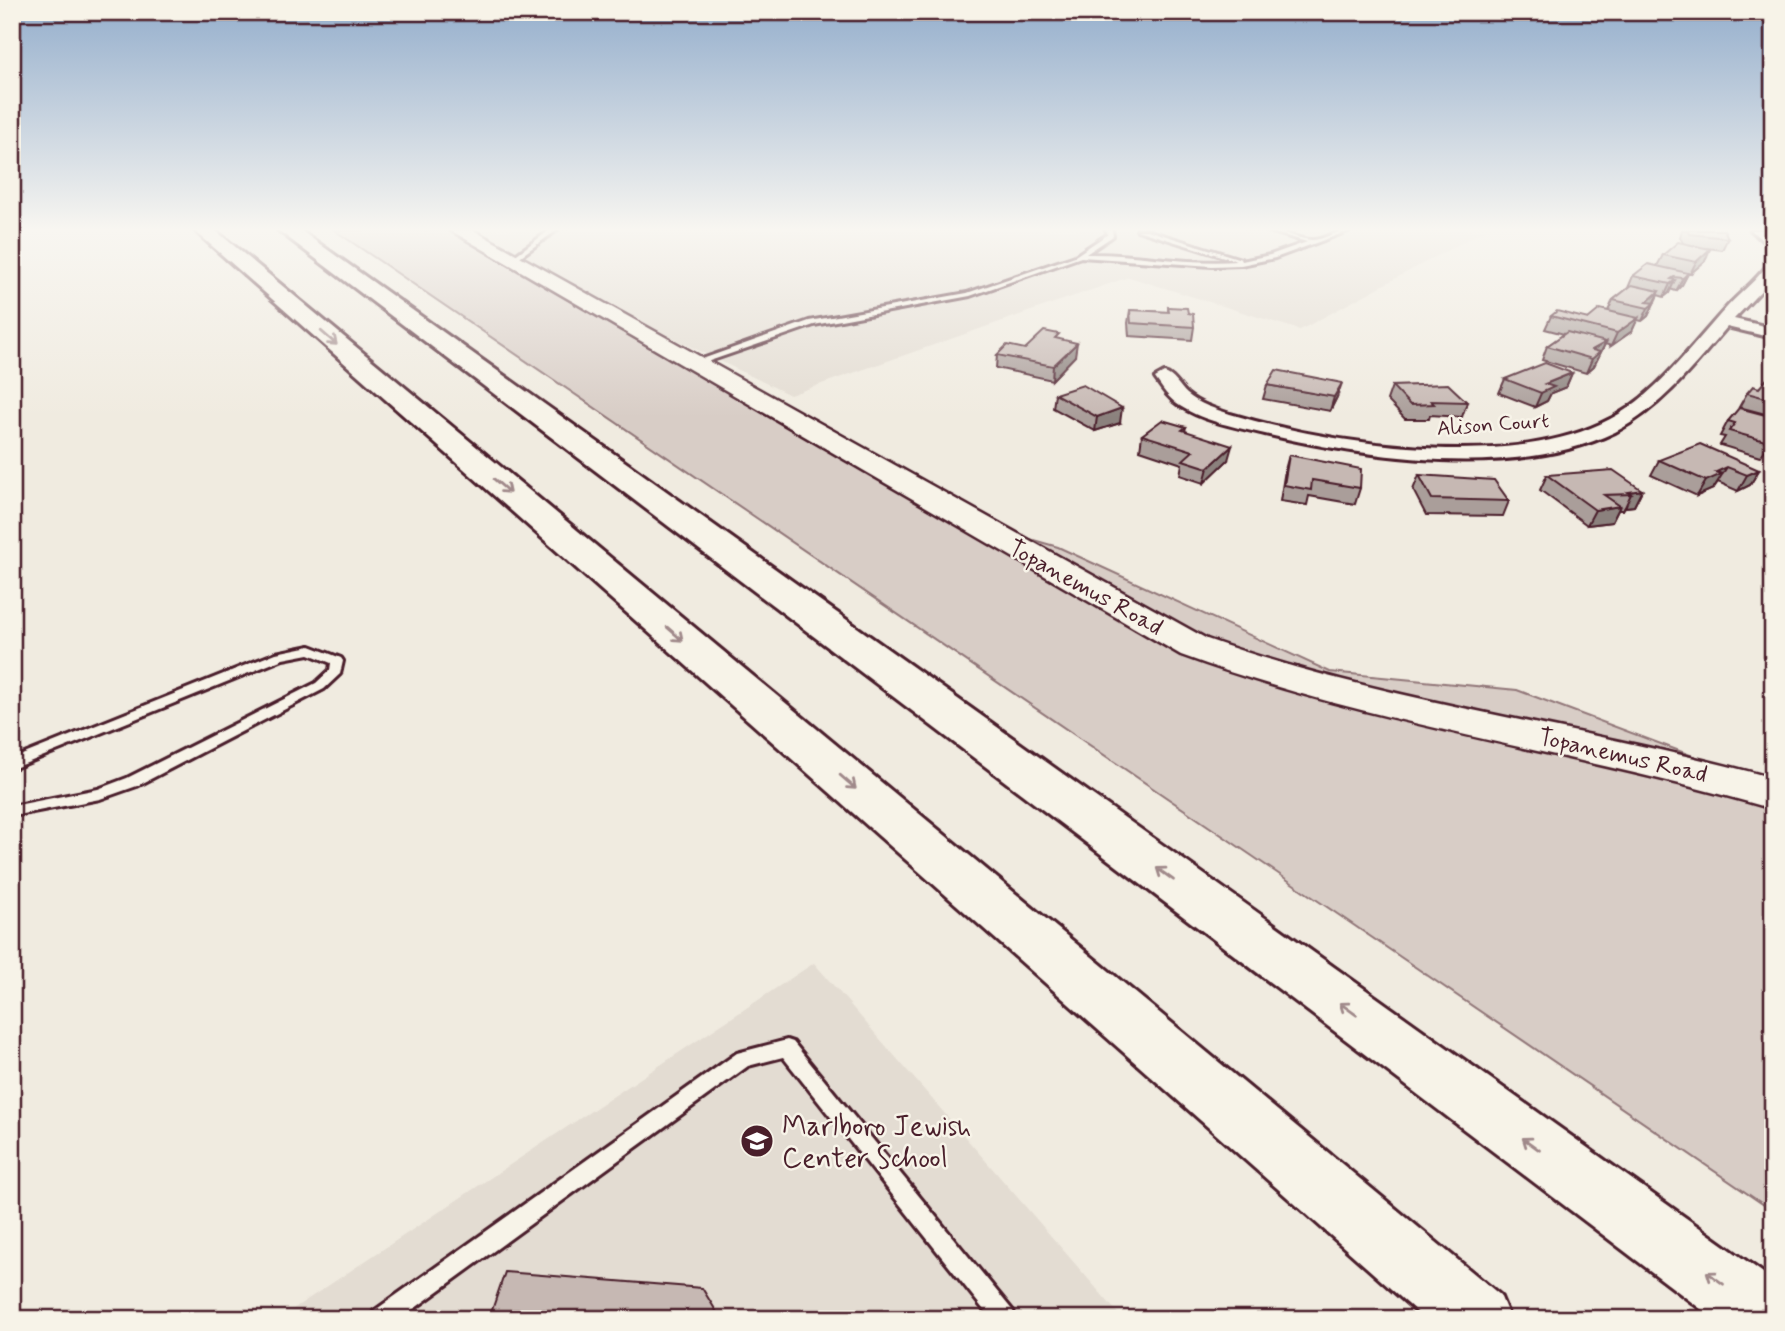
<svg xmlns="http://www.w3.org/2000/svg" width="1785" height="1331" font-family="Mynerve,sans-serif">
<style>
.built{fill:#e3dcd2}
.green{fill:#d8cdc6;stroke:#917678;stroke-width:2}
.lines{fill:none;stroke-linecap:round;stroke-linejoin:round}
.lane-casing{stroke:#4a1f2b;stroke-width:6}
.street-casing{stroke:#4a1f2b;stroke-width:6}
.secondary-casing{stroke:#4a1f2b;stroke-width:5}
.highway-casing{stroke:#4a1f2b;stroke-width:6}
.lane{fill:#f7f3e8;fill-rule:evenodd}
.street{fill:#f7f3e8;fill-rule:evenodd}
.secondary{fill:#f7f3e8;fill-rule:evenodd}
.highway{fill:#f7f3e8;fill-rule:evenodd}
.wall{fill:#aa9e9a;stroke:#4a1f2b;stroke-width:2}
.shaded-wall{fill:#8b817d;stroke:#4a1f2b;stroke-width:2}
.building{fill:#c6b8b3;stroke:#4a1f2b;stroke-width:2}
.oneway{stroke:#a0898a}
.labels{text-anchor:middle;stroke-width:5;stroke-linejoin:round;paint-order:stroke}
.far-street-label{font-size:21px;fill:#4a1f2b;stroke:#f7f3e8}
.street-label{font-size:24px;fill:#4a1f2b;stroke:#f7f3e8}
.near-poi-label{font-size:28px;fill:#4a1f2b;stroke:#f7f3e8;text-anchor:start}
</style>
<rect width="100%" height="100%" fill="#f0ebe0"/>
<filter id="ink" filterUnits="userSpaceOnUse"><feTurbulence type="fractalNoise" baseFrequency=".0143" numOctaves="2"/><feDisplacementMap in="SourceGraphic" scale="14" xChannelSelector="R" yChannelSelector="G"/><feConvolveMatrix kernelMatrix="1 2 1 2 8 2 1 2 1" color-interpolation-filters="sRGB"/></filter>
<g filter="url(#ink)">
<g class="built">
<path d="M474,230H1485L1300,330L1129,277L790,395L644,324Z"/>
<path d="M814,963L1123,1319H278Z"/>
</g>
<path class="green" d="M334,230H447L932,511L1058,547L1330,672L1517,690L1773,786V1211Z"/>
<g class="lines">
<defs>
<g id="lane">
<path d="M550,230H557L514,261H510V259Z"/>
<path d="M1106,230H1112L1113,236L1086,254C1137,253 1187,265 1237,261L1137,230H1147L1241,259L1242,261L1270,255L1307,242L1266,230C1282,230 1296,239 1312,240C1324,240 1337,230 1351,230L1275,258L1241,265L1212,266L1081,257L970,296L814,325L698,365L691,363L809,321L967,293L1075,256L1108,234Z"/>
<path d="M310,646L341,658L343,661L340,674L324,689L137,786L100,799L12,816V806L98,789L127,778L316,683L330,670L331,663L309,654L283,659L12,769V759L276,653Z"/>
<path d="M787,1040L793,1042L1013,1311L1016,1319H991L783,1057L748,1066L400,1319H371L374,1311L737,1053Z"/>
</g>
<g id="street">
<path d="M1751,230H1765L1773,238V250Z"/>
<path d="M1773,263V278L1734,319L1773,328V338L1727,327C1695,365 1660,409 1615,432C1517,480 1367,458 1265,434C1236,427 1205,422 1180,406C1169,399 1162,388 1155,378L1164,373C1174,375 1179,387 1187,394C1199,404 1215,409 1230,414C1332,444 1500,470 1600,424C1653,401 1690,347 1728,306C1741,292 1757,280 1768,264Z"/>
</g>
<path id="secondary" d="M450,230H473L1207,639C1391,704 1585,726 1773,778V809C1577,752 1374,726 1181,655Z"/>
<g id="highway">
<path d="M194,230H215L1500,1295L1510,1319H1425Z"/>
<path d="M278,230H300L1773,1280V1319H1714Z"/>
</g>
</defs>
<use href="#lane" class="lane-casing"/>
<use href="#street" class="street-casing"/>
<use href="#secondary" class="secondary-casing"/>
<use href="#highway" class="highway-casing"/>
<use href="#lane" class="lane"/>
<use href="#street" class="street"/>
<use href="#secondary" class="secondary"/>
<use href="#highway" class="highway"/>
</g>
<g class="wall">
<path d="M1682,230H1724L1728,238L1722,250L1707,248L1705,261L1690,274H1688L1682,285L1676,291L1670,289L1669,293L1664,297L1658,295L1648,316L1642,321L1637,320L1632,331L1611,346L1605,344L1594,366L1586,373L1542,360L1547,346L1564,334L1545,329L1551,316L1588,319L1608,311L1613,300L1628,288L1633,276L1657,266L1663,255L1683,243L1680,237Z"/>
<path d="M1168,307L1188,313L1194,327L1192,340L1129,336L1128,323L1130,310L1168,312Z"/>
<path d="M1059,339L1075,356L1052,380L996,368L997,355L1025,349Z"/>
<path d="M1572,373L1566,387L1551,393L1547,401L1535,407L1499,393L1505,379Z"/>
<path d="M1773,373V416L1739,407L1747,393L1759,388Z"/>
<path d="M1267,385L1337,397L1330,411L1263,399Z"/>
<path d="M1392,386L1467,402L1462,417L1430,415L1429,419H1405L1387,400Z"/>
<path d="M1055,394L1120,423L1095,431L1053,408Z"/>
<path d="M1773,417V439L1760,457L1720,445L1725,437L1720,436L1728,421Z"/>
<path d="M1186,427L1185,431L1228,460L1204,483L1180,475L1182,464L1140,450L1142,435Z"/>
<path d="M1289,455L1360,488L1355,504L1309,496L1307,505L1280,501L1285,470Z"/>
<path d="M1659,460L1759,470L1750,485L1738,491L1718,482L1713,489L1697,496L1651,475Z"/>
<path d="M1419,475L1509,501L1503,516L1426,515L1413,490Z"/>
<path d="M1547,475L1642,490L1634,506L1625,507L1623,510H1618L1612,522L1587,525L1540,490Z"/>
</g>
<g class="shaded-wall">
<path d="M1710,249L1705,261L1690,274L1696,262Z"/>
<path d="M1688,273L1682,285L1676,291L1683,278Z"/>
<path d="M1674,277L1671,284L1675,280L1669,293L1664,297L1670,284L1671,279Z"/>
<path d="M1659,291L1653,304L1647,302Z"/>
<path d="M1654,303L1648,316L1642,321L1648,308Z"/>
<path d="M1638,318L1632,331L1611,346L1617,333Z"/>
<path d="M1606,342L1594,366L1586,373L1592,359V350Z"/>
<path d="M1077,343L1075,356L1052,380L1053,366Z"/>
<path d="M1572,373L1566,387L1551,393L1547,401L1535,407L1545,384Z"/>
<path d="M1342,383L1337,397L1330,411L1334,397Z"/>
<path d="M1122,408L1120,423L1095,431L1097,417Z"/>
<path d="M1232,446L1228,460L1204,483L1208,468Z"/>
<path d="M1727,467L1713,489L1697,496L1706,481L1716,472Z"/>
<path d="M1759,470L1750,485L1738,491L1747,475Z"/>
<path d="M1642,490L1634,506L1625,507L1631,494L1628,492Z"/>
<path d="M1620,506L1612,522L1587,525L1595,510Z"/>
</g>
<g class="building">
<path d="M1687,230H1724L1728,238L1689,234Z"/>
<path d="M1678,242L1710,249L1696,262L1663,255Z"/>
<path d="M1648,264L1688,273L1683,278L1674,277L1671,279L1675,280L1670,284L1633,276Z"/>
<path d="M1632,285L1659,291L1647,302L1654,303L1648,308L1613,300Z"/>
<path d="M1168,307L1187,308L1188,313L1193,314L1194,327L1131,323L1130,310L1169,312Z"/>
<path d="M1600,309L1638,318L1617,333L1551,316L1557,311L1588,319Z"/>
<path d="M1044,331L1059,334L1055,338L1077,343L1053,366L997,355L1007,345L1025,349Z"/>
<path d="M1567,332L1606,342L1592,350L1600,352L1592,359L1547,346Z"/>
<path d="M1545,363L1572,373L1545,384L1554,387L1541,393L1505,379Z"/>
<path d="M1276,370L1342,383L1334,397L1267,385Z"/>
<path d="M1772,373H1773V400L1747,393L1753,386L1759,388Z"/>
<path d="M1448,384L1467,402L1431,401L1434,404L1410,405L1392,386Z"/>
<path d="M1083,385L1122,408L1097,417L1055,394Z"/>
<path d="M1739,408L1773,417V437L1769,442L1729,431L1735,423L1728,421Z"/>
<path d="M1162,420L1186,427L1182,430L1232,446L1208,468L1183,460L1193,451L1142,435Z"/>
<path d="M1700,444L1759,470L1747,475L1727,467L1716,472L1722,474L1706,481L1659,460Z"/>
<path d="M1289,455L1361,469L1360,488L1312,480L1311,490L1284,485Z"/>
<path d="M1613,470L1642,490L1628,492L1631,494L1604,495L1620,506L1595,510L1547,475Z"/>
<path d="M1419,475L1494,480L1509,501L1432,499Z"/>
<path d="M505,1272L702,1288L721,1319H489Z"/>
</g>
<defs><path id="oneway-shaft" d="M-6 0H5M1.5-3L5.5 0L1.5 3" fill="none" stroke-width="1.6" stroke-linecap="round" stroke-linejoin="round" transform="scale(1.75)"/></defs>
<g class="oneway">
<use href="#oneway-shaft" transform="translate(329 338) rotate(41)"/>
<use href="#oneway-shaft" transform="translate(502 486) rotate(41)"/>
<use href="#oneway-shaft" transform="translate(675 634) rotate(41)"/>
<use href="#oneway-shaft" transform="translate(848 782) rotate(41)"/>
<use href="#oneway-shaft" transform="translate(1165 874) rotate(-144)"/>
<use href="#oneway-shaft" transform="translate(1348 1009) rotate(-144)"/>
<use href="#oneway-shaft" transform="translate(1531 1144) rotate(-144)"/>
<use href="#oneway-shaft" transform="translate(1715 1278) rotate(-144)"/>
</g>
</g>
<linearGradient id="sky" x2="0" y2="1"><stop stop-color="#94aecc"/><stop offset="0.55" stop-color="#f8f6f1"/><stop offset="1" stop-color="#f8f6f1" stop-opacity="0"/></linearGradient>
<rect width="1785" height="417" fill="url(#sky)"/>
<defs>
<symbol id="school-disc" viewBox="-11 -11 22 22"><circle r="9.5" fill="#4a1f2b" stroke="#f7f3e8"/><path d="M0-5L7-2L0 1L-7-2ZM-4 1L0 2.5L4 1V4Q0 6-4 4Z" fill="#fff"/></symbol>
</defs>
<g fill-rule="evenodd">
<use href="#school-disc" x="738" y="1122" width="38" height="38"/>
</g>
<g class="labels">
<g class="far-street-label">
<text transform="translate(1493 424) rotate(-4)" y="7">Alison Court</text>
</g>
<g class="street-label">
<text transform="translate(1086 587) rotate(29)" y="8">Topanemus Road</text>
<text transform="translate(1623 755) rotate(13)" y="8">Topanemus Road</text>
</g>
<g class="near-poi-label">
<text x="782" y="1135">Marlboro Jewish<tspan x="782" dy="32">Center School</tspan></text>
</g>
</g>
<rect width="1785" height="1331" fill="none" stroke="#f7f3e8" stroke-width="42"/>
<rect x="21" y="21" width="1743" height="1289" fill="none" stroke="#4a1f2b" stroke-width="2.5" filter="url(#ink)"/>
</svg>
